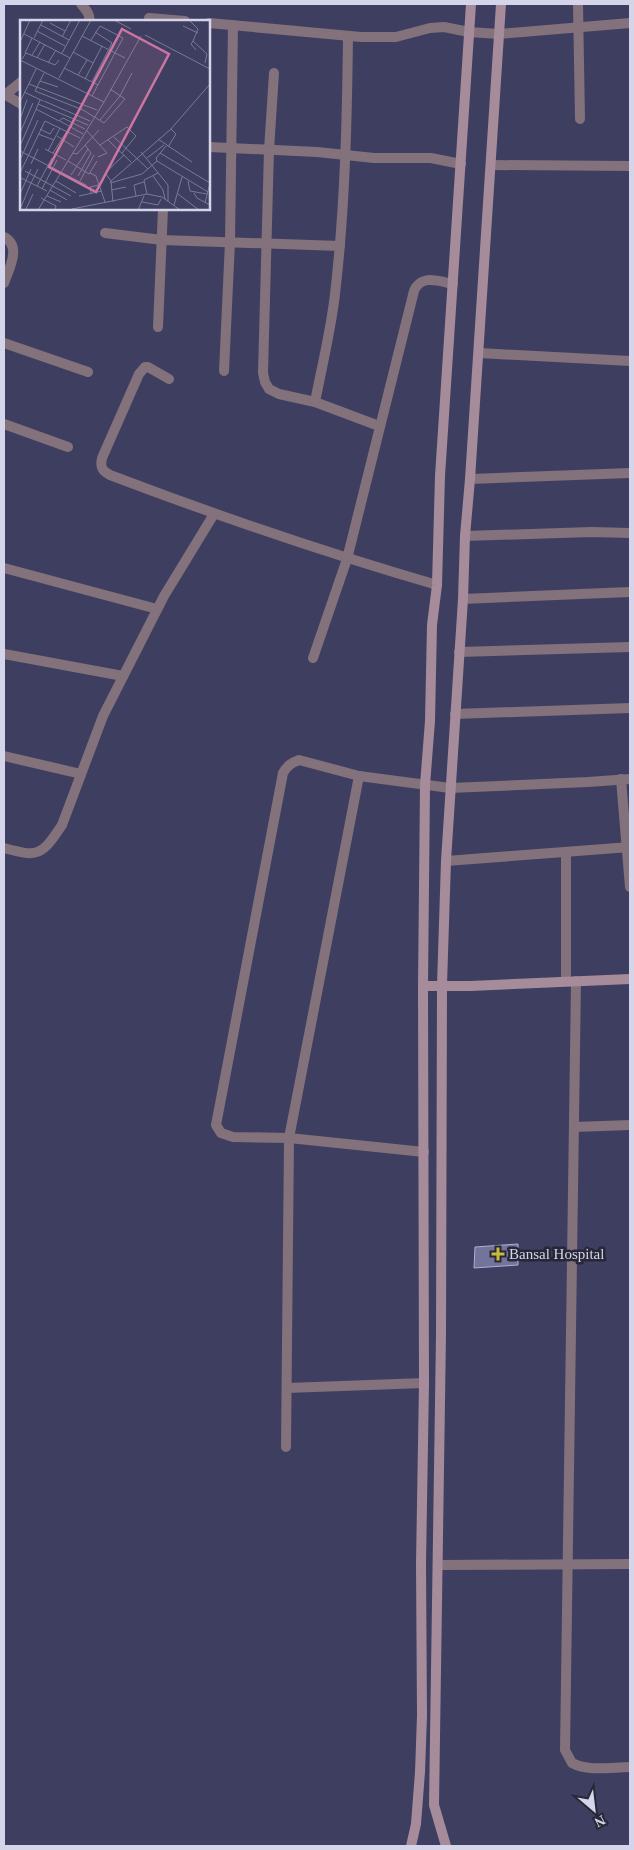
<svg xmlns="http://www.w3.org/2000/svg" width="634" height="1850" font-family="'Times New Roman',serif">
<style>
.building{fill:#74749a;stroke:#aeafd8}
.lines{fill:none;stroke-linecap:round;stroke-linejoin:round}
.street{stroke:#83717b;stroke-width:10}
.secondary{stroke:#a68b9a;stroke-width:10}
.poi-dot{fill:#c8bb3b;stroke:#272737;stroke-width:2}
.labels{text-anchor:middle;stroke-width:5;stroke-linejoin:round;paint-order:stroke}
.poi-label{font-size:15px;fill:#d4d5ea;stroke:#272737;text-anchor:start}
.inset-road{fill:none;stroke:#7a7a97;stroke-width:1}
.view{fill:#cb76a2;fill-opacity:0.15;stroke:#cb76a2;stroke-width:2.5}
.inset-edge{fill:none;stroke:#d4d5ea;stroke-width:2.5}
</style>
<rect width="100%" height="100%" fill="#3e3e60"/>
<path class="building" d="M518,1244V1265L474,1268L475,1247Z"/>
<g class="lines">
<g class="street">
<path d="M81,4C85,9 91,14 89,21"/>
<path d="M578,4L580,119"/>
<path d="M149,18L185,21"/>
<path d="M209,23L361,37H396L430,28L444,27L469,32L499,34L630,23"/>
<path d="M274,73L269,150L263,373L265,382L269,389L279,394L315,402L379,426"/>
<path d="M4,94L21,104"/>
<path d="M5,95L21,82"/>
<path d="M209,147L317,152L374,158H431L461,164"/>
<path d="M491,165L630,166"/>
<path d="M105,233L162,240L340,246"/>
<path d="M4,237C22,246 9,269 4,283"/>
<path d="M158,327L163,209"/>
<path d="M4,343L88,372"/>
<path d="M479,353L630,361"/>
<path d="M224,371L230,242L233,25"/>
<path d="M169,379L148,367H145L139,374L102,458C100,467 102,471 110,475C218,516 326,553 437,585"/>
<path d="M315,402C322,366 331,330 335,294C345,208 347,122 348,36"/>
<path d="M4,424L68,447"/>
<path d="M470,479L630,473"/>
<path d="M465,536L591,532L630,533"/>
<path d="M4,568L157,609"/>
<path d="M463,599L630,592"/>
<path d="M459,652L630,647"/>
<path d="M4,654L123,676"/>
<path d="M313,658L347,559L414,291C421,274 438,281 453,284"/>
<path d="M455,714L630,708"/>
<path d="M4,756L81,774"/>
<path d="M621,779L630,887"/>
<path d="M4,848C39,858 42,855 62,825L103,716L164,596L214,514"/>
<path d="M566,852V981"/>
<path d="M446,861L630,847"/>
<path d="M576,981L565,1750L572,1763C589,1772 612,1767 630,1767"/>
<path d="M574,1127L630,1125"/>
<path d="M424,1152L289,1138L233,1137L221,1133L216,1125L283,773C287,766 291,763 299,760L359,776L450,788L588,782L630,779"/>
<path d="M287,1388L424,1383"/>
<path d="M286,1447L289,1138L359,776"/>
<path d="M438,1565L630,1564"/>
</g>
<g class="secondary">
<path d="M423,986H470L630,979"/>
<path d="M411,1846L416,1824L420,1772L422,1716L421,1564L424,1383L423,986L425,785L430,721L432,625L437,585L440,476L471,4"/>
<path d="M446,1846L434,1805L441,1334L442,985L446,861L463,599L465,536L470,479L501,4"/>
</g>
</g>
<path class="poi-dot" d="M495.5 1246.5h5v5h5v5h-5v5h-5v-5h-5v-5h5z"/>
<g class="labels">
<g class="poi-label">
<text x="509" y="1259">Bansal Hospital</text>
</g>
</g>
<g transform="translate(20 20)">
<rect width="190" height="190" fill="#3e3e60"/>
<path class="inset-road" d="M94,0L111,9M169,0L178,9L173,21M30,3L45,11M21,5L49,20M163,6L178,13M17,11L45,26M4,14L50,38M125,15L190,49M62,16L105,38M42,17L51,0M14,18L23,0M71,20L80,6L103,18L72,76M0,22L10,0M176,30L171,24L173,21L187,34L185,43M53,32L73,43M5,33L12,18M42,33L60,0M12,35L20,22M17,38L25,24M2,39L6,33L35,45L39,40M0,40L84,82L18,190M28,43L36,30M44,48L78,65M24,53L20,61L38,67M58,55L67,40M39,58L71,0M65,59L82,26M20,61L15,71L63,90L84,103L105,79L90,69M72,62L92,23L75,12M9,64L77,90M4,72L23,81M24,81L70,101M0,82L16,49M84,82L121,16M18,84L68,105M16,89L39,101L43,98L65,109M0,99L7,80M80,100L100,76L112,53M40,101L63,114M20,109L30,114L34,108M67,111L87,133L78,137M0,113L13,83M18,114L34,120M37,116L54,127M94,117L128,149M138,119L172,142M88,120L111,142M80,125L107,107L116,116L102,133M0,126L20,80M148,127L156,114L151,109M25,129L46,140M0,131L66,165M28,131L40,108M121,132L148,165V181M33,133L47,111M53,133L57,134L79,110M140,133L190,163M127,138L144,125M0,140L18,100M48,141L69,154L77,141M137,141L188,172M11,144L18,129M5,151L51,176M0,153L25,101L60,118M70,153L76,156L85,182M51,155L68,129M58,156L71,133L65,125M133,156L143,170L145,179M1,158L27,171M36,161L56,173M60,161L74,135M91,161L85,153L104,135M168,161L170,171L187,174M11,163L18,149M90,163L122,154L137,141L136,138L146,126M17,166L32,138M22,169L37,140M30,170L47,180M91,170L106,167M174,173L177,178L190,185M0,174L11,149M71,174L70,167L79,165M127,174L124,160L138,153M158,174L179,190M27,176L41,182M59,176L82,171M116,176L114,165L124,162M21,178L36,186L35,190M93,182L91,161L151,109L190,64M122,182L138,185L141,179M185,183L190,163M154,185L162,157M1,187L11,163M6,189L13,174M52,189L127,174L142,177L160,190M118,190L124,176"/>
<path class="view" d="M102,9L149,34L76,172L29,147Z"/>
<rect width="190" height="190" class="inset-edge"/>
</g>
<rect width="634" height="1850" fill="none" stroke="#d4d5ea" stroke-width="10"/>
<g transform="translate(594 1810) rotate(152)" stroke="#272737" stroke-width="4" paint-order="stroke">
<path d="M0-4L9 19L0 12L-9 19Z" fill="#d4d5ea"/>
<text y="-8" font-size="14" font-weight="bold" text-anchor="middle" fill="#d4d5ea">N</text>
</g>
</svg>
